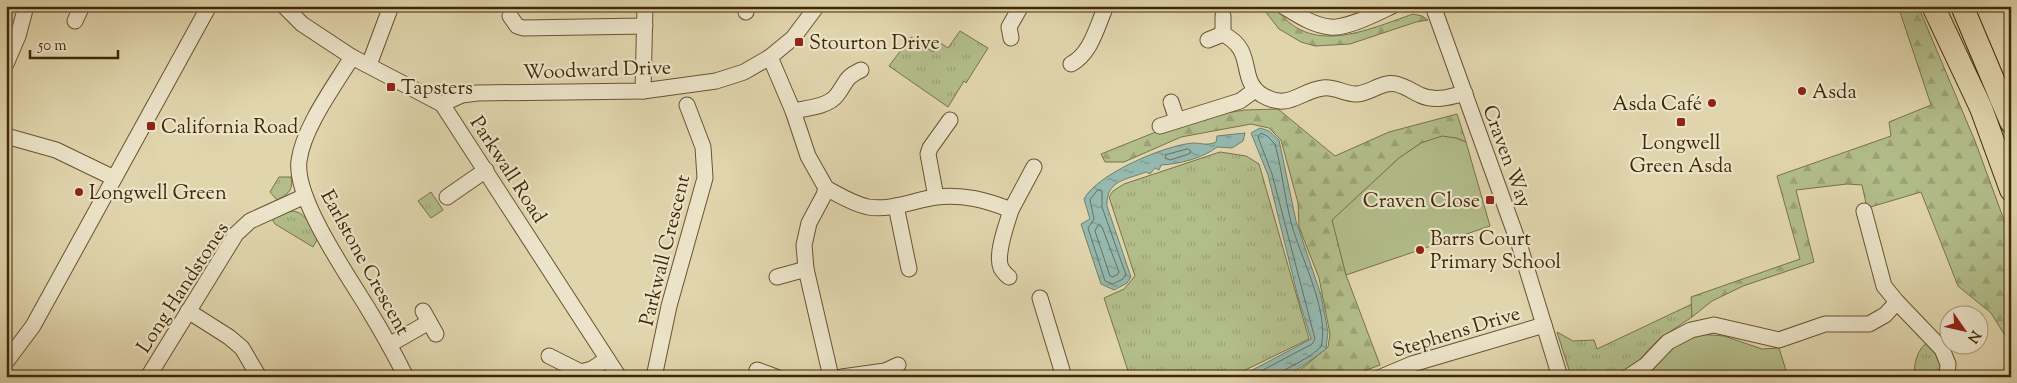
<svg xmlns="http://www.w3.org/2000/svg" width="2017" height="383" font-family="'Sorts Mill Goudy',serif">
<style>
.grass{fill:url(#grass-tufts);stroke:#787348}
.forest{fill:url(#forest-firs);stroke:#787348}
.green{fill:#b2bd8a;stroke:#787348}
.water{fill:url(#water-ripples);stroke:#737f6b}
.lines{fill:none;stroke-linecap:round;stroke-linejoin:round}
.shore{stroke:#6a705a;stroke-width:1}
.minor-casing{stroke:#685430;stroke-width:17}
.highway-casing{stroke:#3f2906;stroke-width:24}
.minor{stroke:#ece4ca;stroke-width:15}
.highway{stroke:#e1d5ad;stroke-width:22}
.poi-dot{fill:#8f2418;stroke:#ece4ca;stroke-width:2}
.labels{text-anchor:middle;stroke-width:4.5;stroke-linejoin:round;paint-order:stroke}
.poi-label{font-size:20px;fill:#3f2906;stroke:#ece4ca;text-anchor:start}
.street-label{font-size:20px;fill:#3f2906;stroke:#ece4ca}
</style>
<defs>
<pattern id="grass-tufts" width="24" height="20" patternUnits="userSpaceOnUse" patternTransform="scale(1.25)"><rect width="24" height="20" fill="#b2bd8a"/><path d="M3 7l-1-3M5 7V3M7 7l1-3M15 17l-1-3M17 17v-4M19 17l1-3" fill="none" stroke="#9aa276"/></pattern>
<pattern id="forest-firs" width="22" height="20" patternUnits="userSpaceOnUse" patternTransform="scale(1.25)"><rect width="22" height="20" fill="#b2bd8a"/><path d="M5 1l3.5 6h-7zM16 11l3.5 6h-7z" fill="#9aa276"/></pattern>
<pattern id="water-ripples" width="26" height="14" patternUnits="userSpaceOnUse" patternTransform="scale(1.25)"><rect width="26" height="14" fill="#95b8af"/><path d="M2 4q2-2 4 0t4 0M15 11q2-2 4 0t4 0" fill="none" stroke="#7b968c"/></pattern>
</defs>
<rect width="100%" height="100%" fill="#e1d5ad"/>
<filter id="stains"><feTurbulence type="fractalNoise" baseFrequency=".004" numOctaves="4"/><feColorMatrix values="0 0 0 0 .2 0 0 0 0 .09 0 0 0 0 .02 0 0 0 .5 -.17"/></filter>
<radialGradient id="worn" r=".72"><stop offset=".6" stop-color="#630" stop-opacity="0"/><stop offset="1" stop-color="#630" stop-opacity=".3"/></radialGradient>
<g class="grass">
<path d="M960,31L988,48L966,83L964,81L948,107L889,66L911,37L933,52L939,42L948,48Z"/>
<path d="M1220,152L1246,156L1259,164L1309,339L1231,377H1130L1104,298L1124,289L1135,276L1109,197L1113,191L1124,184Z"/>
<path d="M279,177H291C294,189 288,195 277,200L270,192Z"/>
<path d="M431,192L443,210L431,218L418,201Z"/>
<path d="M289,211C306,210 310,226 318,238L313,247L275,224L272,219Z"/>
<path d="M1692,304V317L1659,339L1639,360L1627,369L1604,377L1571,376L1557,332L1573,341L1594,340L1597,349Z"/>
<path d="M1928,342C1938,353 1941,362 1941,377H1915C1913,365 1917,349 1928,342Z"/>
</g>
<g class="forest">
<path d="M1261,6H1275C1308,58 1367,30 1413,14L1422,16L1428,20L1416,22L1350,44L1315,46L1301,42L1279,29Z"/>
<path d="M1898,6H1918L1975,141L2011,239V345L1991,313L1958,286L1921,192L1867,208L1862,185L1847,184L1796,190L1814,262L1743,286L1712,301L1692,317L1691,297L1800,259L1777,176L1891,136L1889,122L1931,105Z"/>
<path d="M1278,109L1335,156L1389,132L1457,114L1466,142L1456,138L1421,143L1399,158L1333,220L1346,275L1380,365L1348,377H1285L1299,371L1328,347L1330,334L1319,278L1299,227L1298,203L1281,140L1269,128L1251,124L1181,137L1124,162H1105L1101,154L1188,119L1245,110Z"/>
</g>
<g class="green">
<path d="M1442,136L1456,138L1466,142L1490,226L1346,275L1332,220L1399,158L1421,143Z"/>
<path d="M1698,334L1724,336L1762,349L1779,348L1788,377H1641L1666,351Z"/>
</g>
<g class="water">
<path d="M1260,128L1269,131L1279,140L1296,221L1321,295L1328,332L1326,349L1300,368L1281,377H1243V375L1311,339L1298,297L1268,175L1251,133Z"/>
<path d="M1245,133L1243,141L1232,148L1217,147C1203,158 1180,164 1161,165L1159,170L1155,168L1150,174L1146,172C1126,180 1106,180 1107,206L1131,277L1127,283L1114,290L1101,284L1081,224L1090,219L1084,199C1097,174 1165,145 1193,143C1202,143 1207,146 1216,142L1217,136Z"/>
</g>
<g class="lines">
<g class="shore">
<path d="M1188,149L1191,151L1189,154L1170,160L1165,158L1166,155Z"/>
<path d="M1098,190L1102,191V207L1126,275L1123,279L1113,284L1105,281L1088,228L1094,219L1090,200Z"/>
<path d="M1099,225L1102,227L1119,272L1118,274L1113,277L1110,276L1095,231Z"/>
<path d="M1250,377L1312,344L1315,339L1272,174L1258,137L1261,133L1267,136L1275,144C1282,169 1284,196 1291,222C1300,257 1330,311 1321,347L1310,356L1283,371L1281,377"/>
</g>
<defs>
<g id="minor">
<path d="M284,6L302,24L352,57L442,104L619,377"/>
<path d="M745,6L746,12"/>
<path d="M1283,6C1298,15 1312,25 1330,27C1347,29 1377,13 1392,6"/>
<path d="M1433,6L1520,247L1560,377"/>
<path d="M510,16L517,26L523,28L645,26"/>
<path d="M1223,16V34"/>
<path d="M75,21L82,6"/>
<path d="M1011,38L1009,27L1021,6"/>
<path d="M1208,40L1223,34C1257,51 1237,79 1262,95C1289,111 1299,91 1323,88C1335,86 1346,95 1357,94C1371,93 1382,81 1396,84C1405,86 1412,91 1420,95C1435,102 1450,97 1465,93"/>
<path d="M352,57C335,85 303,128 299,161C294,198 347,274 367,307C381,330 394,353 406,377"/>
<path d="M770,57L793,111L808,156L826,188C839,195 853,204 868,207C891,211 914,200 936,197C964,194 986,200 1011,210L1034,167"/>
<path d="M6,64L18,36L26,6"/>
<path d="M1071,64C1091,54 1097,26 1106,6"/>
<path d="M369,65L391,6"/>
<path d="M643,91L645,6"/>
<path d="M1171,102L1177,120"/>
<path d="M442,104L462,95L477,93L643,91L716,81L744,72L770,57L793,38L817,6"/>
<path d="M793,111C807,108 828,107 837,95C847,82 844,78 861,70"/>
<path d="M1160,126L1240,101L1255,90"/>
<path d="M6,136L56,150L114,178"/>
<path d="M826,188L824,195L809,223L804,245L806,269L831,377"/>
<path d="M447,197L486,170"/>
<path d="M936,197L928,154L930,148L950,120"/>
<path d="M896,206L909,269"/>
<path d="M777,277L806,269"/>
<path d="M1009,277C1006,275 1003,271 1001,268C995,254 1007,224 1011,210"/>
<path d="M1040,298L1064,377"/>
<path d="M1897,302L1942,349L1948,364L1947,377"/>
<path d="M188,311L229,337L242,348L259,377"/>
<path d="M423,311L436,334"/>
<path d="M389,345L429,322"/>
<path d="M549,356L581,372L592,369L607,359"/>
<path d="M6,362L33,326L209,6"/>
<path d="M757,370L776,377"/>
<path d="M148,377L236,234L250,221L305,196"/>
<path d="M654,377L669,306L705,178L703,147L687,105"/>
<path d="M842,377L885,371L898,365"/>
<path d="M1381,377L1412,364L1544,325"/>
<path d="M1628,377L1646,365L1668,342L1691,330L1714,325L1779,340L1825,324H1869L1885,315L1897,302L1884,286L1864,211"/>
</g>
<g id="highway">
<path d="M1933,6L1981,108L2011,190"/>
<path d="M1962,6L2011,122"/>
</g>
</defs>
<use href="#minor" class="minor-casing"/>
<use href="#highway" class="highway-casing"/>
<use href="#minor" class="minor"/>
<use href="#highway" class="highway"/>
</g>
<g class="poi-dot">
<rect x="794" y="37" width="10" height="10" rx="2.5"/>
<rect x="386" y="82" width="10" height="10" rx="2.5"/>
<circle cx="1802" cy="91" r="5"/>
<circle cx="1712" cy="103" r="5"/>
<rect x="1676" y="117" width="10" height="10" rx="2.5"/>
<rect x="146" y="121" width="10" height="10" rx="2.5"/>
<circle cx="79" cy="192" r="5"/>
<rect x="1485" y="195" width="10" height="10" rx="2.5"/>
<circle cx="1420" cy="250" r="5"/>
</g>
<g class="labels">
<g class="poi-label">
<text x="809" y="49">Stourton Drive</text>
<text x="401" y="94">Tapsters</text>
<text x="1812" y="98">Asda</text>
<text x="1702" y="110" text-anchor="end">Asda Café</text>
<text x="161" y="133">California Road</text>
<text x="1681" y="149" text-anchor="middle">Longwell<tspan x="1681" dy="23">Green Asda</tspan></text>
<text x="89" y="199">Longwell Green</text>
<text x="1480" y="207" text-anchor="end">Craven Close</text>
<text x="1430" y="245">Barrs Court<tspan x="1430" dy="23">Primary School</tspan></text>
</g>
<g class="street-label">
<text transform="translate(597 69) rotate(-2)" y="7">Woodward Drive</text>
<text transform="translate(1508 156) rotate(70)" y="7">Craven Way</text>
<text transform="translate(509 169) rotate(57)" y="7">Parkwall Road</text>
<text transform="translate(664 250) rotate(-76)" y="7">Parkwall Crescent</text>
<text transform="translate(366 262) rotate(61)" y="7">Earlstone Crescent</text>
<text transform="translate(182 287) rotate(-57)" y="7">Long Handstones</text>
<text transform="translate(1456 331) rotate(-17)" y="7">Stephens Drive</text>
</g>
</g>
<rect width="2017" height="383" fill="none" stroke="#e1d5ad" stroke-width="25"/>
<rect x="8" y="8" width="2002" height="368" fill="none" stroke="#3f2906" stroke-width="2.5"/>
<rect x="12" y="12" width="1992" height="358" fill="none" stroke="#3f2906"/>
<g transform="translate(1964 330) rotate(124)"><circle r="24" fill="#ece4ca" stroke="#a7997c"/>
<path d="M0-4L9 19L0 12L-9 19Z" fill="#8f2418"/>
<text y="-8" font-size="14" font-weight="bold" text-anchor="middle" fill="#3f2906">N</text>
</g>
<path d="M30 50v8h88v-8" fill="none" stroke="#3f2906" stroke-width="2.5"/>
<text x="38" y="50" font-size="15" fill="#3f2906" stroke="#ece4ca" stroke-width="4" paint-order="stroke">50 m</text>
<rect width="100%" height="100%" filter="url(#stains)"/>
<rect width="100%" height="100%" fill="url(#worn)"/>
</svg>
